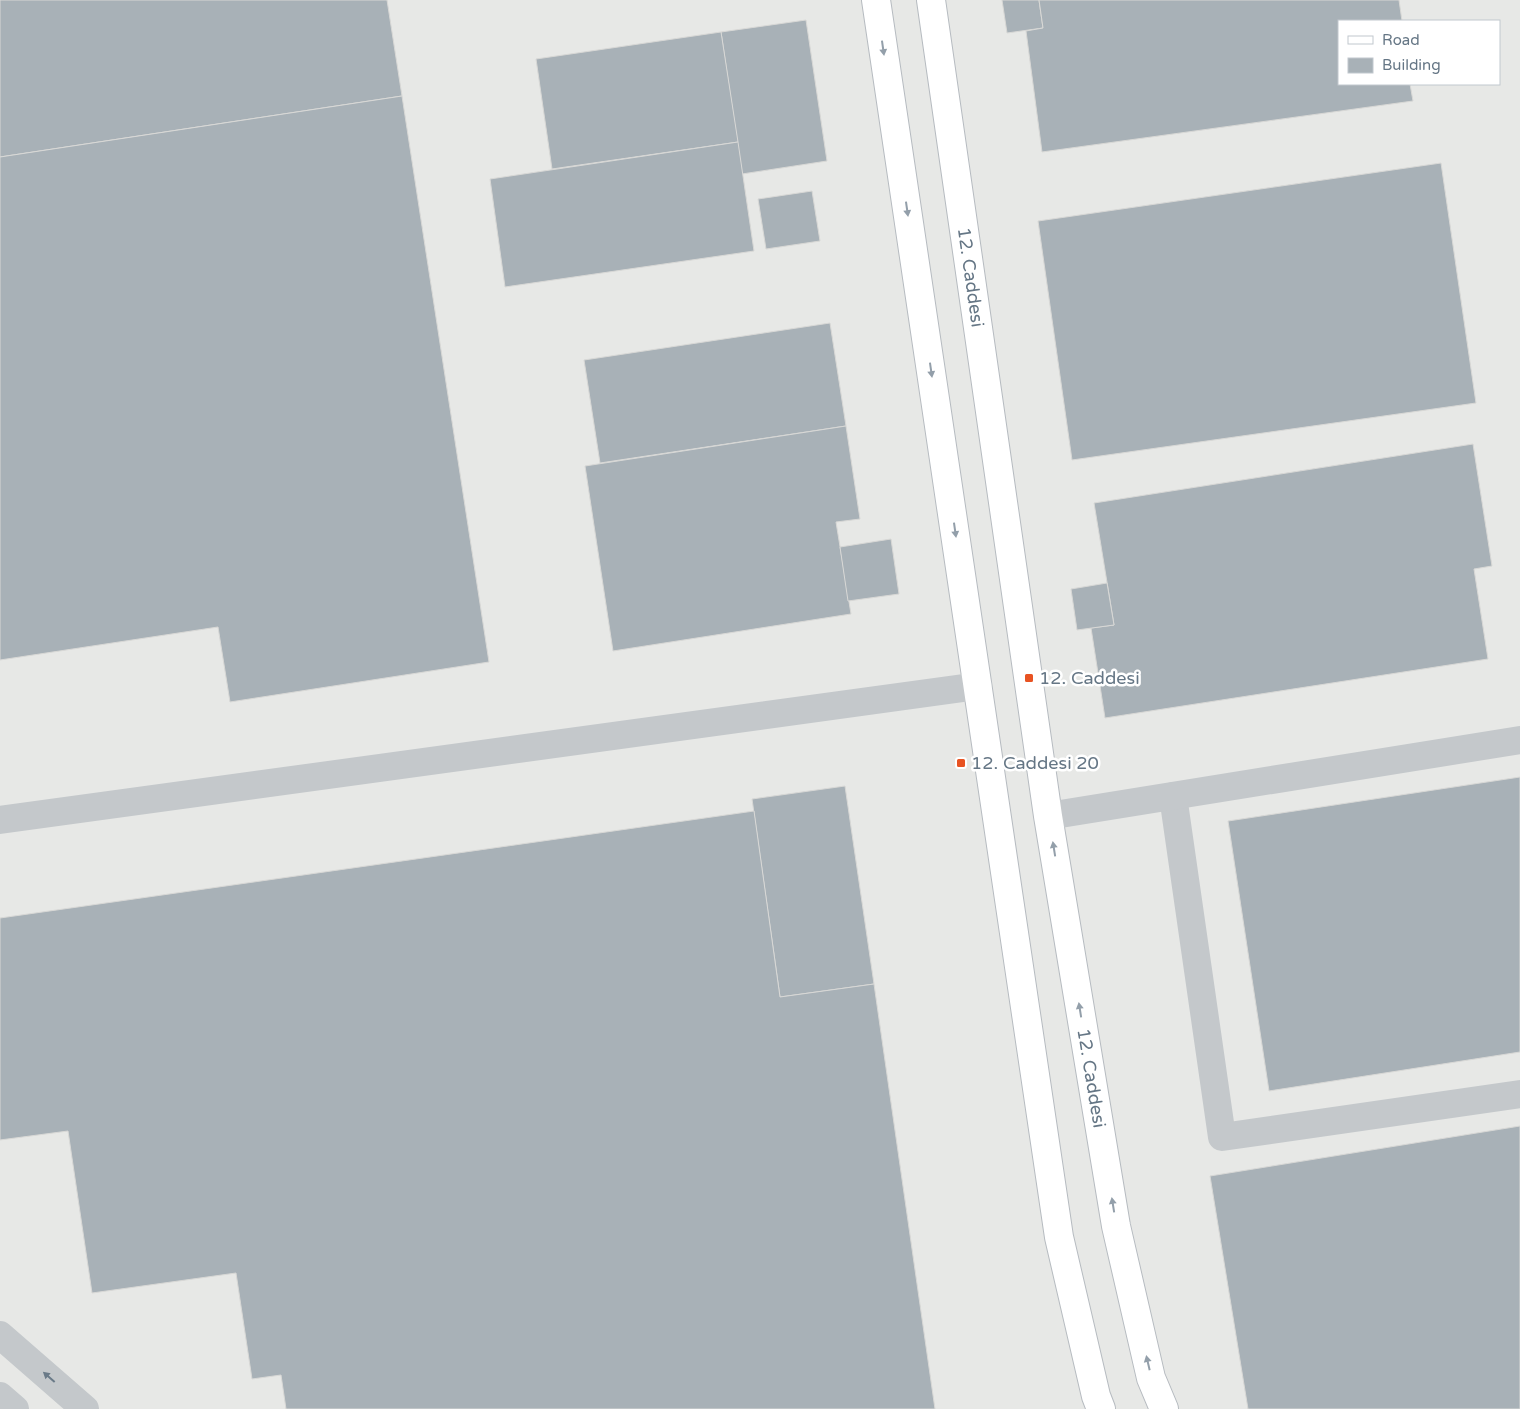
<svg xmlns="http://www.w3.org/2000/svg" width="1520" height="1409" font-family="'Varela Round',sans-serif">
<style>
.built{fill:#e7e8e6;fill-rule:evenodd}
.building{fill:#a8b1b7;stroke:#d8d8d6}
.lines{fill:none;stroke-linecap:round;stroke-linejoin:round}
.secondary-casing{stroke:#b6bbc0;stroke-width:30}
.street{stroke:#c4c8cb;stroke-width:28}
.secondary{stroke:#fff;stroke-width:28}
.oneway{fill:#939faa}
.oneway2{fill:#6a7a88}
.poi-dot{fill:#e85322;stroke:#fff;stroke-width:2}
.labels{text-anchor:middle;stroke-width:5;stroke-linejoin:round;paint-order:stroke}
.street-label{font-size:18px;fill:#657685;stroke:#fff}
.poi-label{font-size:18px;fill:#657685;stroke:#fff;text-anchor:start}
</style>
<rect width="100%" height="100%" fill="#f6f7f3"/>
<path class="built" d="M0,0H1520V1409H0ZM1339,21H1499V84H1339Z"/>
<g class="building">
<path d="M0,0H387L402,96L0,157Z"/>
<path d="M1002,0H1039L1043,28L1007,33Z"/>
<path d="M1039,0H1399L1402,21H1339V84H1410L1413,101L1042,152L1026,31L1043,28Z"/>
<path d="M806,20L827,161L742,174L721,32Z"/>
<path d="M721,32L738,142L552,169L536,59Z"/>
<path d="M402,96L489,662L230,702L218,627L0,660V157Z"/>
<path d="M738,142L754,251L505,287L490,179Z"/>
<path d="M1441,163L1476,403L1072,460L1038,221Z"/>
<path d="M812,191L820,241L766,249L758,199Z"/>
<path d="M830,323L846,426L600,463L584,360Z"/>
<path d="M846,426L860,519L836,522L851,614L613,651L585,466Z"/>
<path d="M1473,444L1492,566L1474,569L1488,659L1105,718L1091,628L1114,625L1094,503Z"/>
<path d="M891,539L899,594L848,601L840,547Z"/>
<path d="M1107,583L1114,625L1077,630L1071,589Z"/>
<path d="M1520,777V1052L1269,1091L1228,821Z"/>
<path d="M845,786L874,984L780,997L752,799Z"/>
<path d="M754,811L780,997L874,984L935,1409H286L281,1375L252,1379L236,1273L92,1293L68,1131L0,1140V918Z"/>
<path d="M1520,1126V1409H1248L1210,1176Z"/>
</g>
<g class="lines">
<defs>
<g id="secondary">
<path d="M876,0L1059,1237L1096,1396L1101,1409"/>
<path id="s1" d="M931,0L1048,816L1116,1226L1151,1378L1164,1409"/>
</g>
</defs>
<use href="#secondary" class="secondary-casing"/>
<g class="street">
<path d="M1173,796L1222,1137L1520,1094"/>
<path d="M1048,816L1520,740"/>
<path d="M0,820L978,686"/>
<path d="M0,1335L85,1409"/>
<path d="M0,1396L15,1409"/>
</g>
<use href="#secondary" class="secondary"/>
</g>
<defs><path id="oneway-solid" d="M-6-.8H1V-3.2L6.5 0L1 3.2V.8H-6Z" transform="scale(1.25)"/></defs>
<g class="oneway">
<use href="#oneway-solid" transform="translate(883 48) rotate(82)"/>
<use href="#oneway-solid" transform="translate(907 209) rotate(82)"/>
<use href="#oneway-solid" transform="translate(931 370) rotate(82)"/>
<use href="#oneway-solid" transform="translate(955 530) rotate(82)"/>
<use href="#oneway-solid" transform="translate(1054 849) rotate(-99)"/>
<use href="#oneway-solid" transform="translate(1080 1010) rotate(-99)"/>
<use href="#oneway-solid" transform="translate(1113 1205) rotate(-99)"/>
<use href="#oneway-solid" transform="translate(1148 1363) rotate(-103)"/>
</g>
<use class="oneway2" href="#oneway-solid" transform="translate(49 1377) rotate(-139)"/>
<g class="poi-dot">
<rect x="1024" y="673" width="10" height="10" rx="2.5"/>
<rect x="956" y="758" width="10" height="10" rx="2.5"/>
</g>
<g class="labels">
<g class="street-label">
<text dy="6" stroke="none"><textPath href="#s1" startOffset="280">12. Caddesi</textPath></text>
<text dy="6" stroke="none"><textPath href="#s1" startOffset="1090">12. Caddesi</textPath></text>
</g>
<g class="poi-label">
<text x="1039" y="684">12. Caddesi</text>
<text x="971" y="769">12. Caddesi 20</text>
</g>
</g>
<rect x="1338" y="20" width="162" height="65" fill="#ffffff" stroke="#c1c8ce"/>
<rect x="1348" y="36" width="25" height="8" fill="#ffffff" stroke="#c1c8ce"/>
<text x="1382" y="45" font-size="15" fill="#657685">Road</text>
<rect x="1348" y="58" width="25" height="15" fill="#a8b1b7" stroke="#c1c8ce"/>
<text x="1382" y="70" font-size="15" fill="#657685">Building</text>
</svg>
